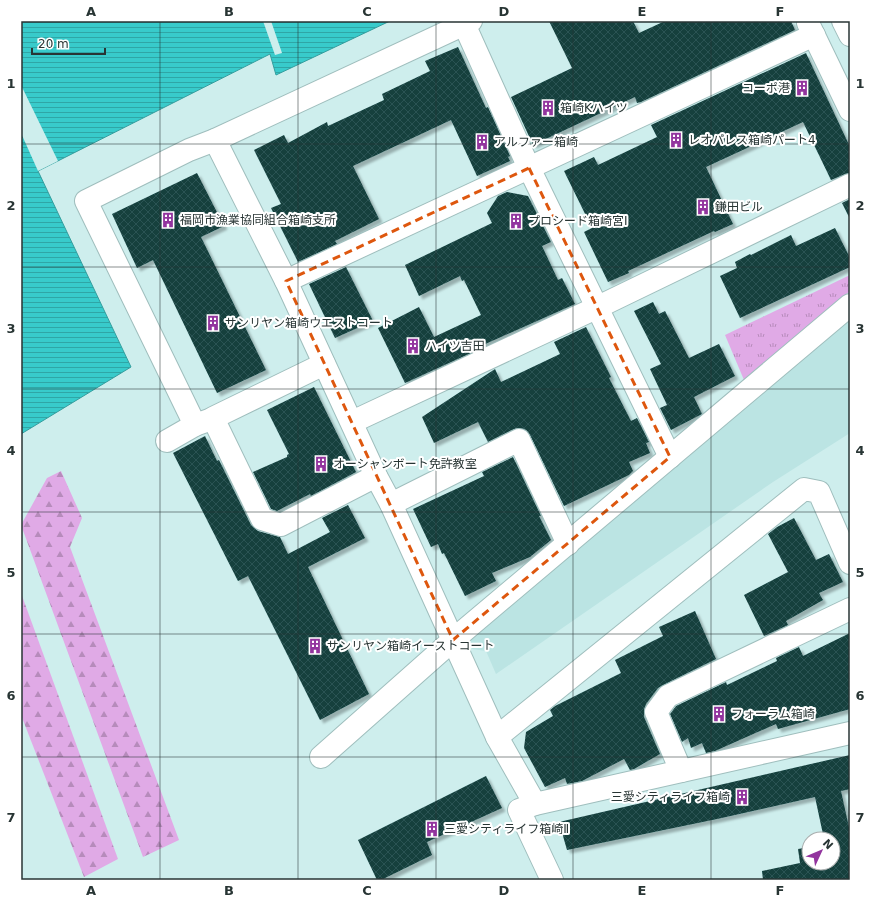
<svg xmlns="http://www.w3.org/2000/svg" width="871" height="901" font-family="'DejaVu Sans','Noto Sans JP',sans-serif">
<style>
.built{fill:#bbe4e3}
.forest{fill:url(#forest-firs)}
.park{fill:url(#park-tufts)}
.water{fill:url(#water-rules);stroke:#339e9e}
.pier{fill:#ceeeed}
.building{fill:url(#building-cross-hatch);filter:url(#shadow)}
.lines{fill:none;stroke-linecap:round;stroke-linejoin:round}
.street-casing{stroke:#9fbebd;stroke-width:24}
.street{stroke:#fff;stroke-width:22}
.marked{fill:none;stroke:#de570e;stroke-width:3;stroke-dasharray:8 5;stroke-linejoin:round}
.grid{fill:none;stroke:#283534;stroke-width:1;stroke-opacity:0.55}
.labels{text-anchor:middle;stroke-width:4;stroke-linejoin:round;paint-order:stroke}
.poi-label{font-size:12px;fill:#283534;stroke:#fff;text-anchor:start}
.neatline{fill:none;stroke:#283534;stroke-width:1.5}
.grid-label{font-size:13px;text-anchor:middle;font-weight:bold;fill:#283534}
</style>
<defs>
<pattern id="forest-firs" width="22" height="20" patternUnits="userSpaceOnUse"><rect width="22" height="20" fill="#e0aae6"/><path d="M5 1l3.5 6h-7zM16 11l3.5 6h-7z" fill="#b68bbb"/></pattern>
<pattern id="park-tufts" width="24" height="20" patternUnits="userSpaceOnUse"><rect width="24" height="20" fill="#e0aae6"/><path d="M3 7l-1-3M5 7V3M7 7l1-3M15 17l-1-3M17 17v-4M19 17l1-3" fill="none" stroke="#b68bbb"/></pattern>
<pattern id="water-rules" width="6" height="5" patternUnits="userSpaceOnUse"><rect width="6" height="5" fill="#38cbcb"/><path d="M0 2.5h6" fill="none" stroke="#2fa6a6"/></pattern>
<pattern id="building-cross-hatch" width="8" height="8" patternUnits="userSpaceOnUse"><rect width="8" height="8" fill="#123f3e"/><path d="M0 0l8 8M0 8l8-8" fill="none" stroke="#2c5352"/></pattern>
<filter id="shadow"><feDropShadow dx="3.5" dy="3.5" stdDeviation="1" flood-color="#0004"/></filter>
</defs>
<rect width="100%" height="100%" fill="#ceeeed"/>
<path class="built" d="M850,318V433L773,482L496,674L486,651L472,649L469,638Z"/>
<g class="forest">
<path d="M61,471L82,518L70,547L179,840L143,857L21,525L47,478Z"/>
<path d="M21,593L118,859L84,877L21,715Z"/>
</g>
<path class="park" d="M850,275V291L744,380L725,335Z"/>
<path class="water" d="M21,21H390L276,75L270,54L38,171L131,367L21,434Z"/>
<g class="pier">
<path d="M263,21H271L282,53L275,55Z"/>
<path d="M21,85L58,161L38,171L21,133Z"/>
</g>
<g class="building">
<path d="M549,21H633L639,33L665,21H791L795,30L641,102L637,103L635,97L533,145L511,97L572,68Z"/>
<path d="M458,47L486,108L488,107L510,156L508,157L510,161L477,176L451,120L353,166L379,219L335,241L337,244L298,262L271,208L281,204L254,150L284,135L288,143L327,122L328,126L384,100L382,94L430,71L425,61Z"/>
<path d="M806,53L850,147V173L845,174L831,180L803,122L706,167L733,224L715,232L714,231L628,271L629,273L608,282L584,232L592,228L564,171L594,157L598,165L657,137L651,125Z"/>
<path d="M197,173L224,226L201,237L266,370L217,393L153,260L137,268L112,214Z"/>
<path d="M507,192L528,196L551,242L542,246L558,280L562,278L575,304L483,345L484,347L405,383L378,328L419,307L434,337L481,315L464,280L462,281L460,276L419,296L405,265L492,223L487,213L498,196Z"/>
<path d="M850,199V219L842,203Z"/>
<path d="M835,228L850,258V267L740,318L720,276L737,268L735,262L750,254L751,255L791,235L796,246Z"/>
<path d="M346,267L373,321L335,338L309,284Z"/>
<path d="M653,302L659,314L665,311L689,358L719,344L735,376L694,397L702,414L671,430L660,408L667,405L650,369L661,364L634,311Z"/>
<path d="M586,327L611,377L609,378L631,421L637,418L649,442L646,443L650,453L629,462L633,471L629,475L564,506L530,435L526,430L519,428L514,429L488,442L478,422L434,443L422,417L495,369L501,382L560,354L554,342Z"/>
<path d="M314,387L356,472L311,496L310,494L277,511L271,509L253,472L287,457V455L289,454L267,410Z"/>
<path d="M205,436L217,461L219,460L251,525L258,531L280,537L288,554L330,532L322,518L348,505L365,538L308,567L369,694L320,720L248,576L238,581L173,453Z"/>
<path d="M513,457L541,516H539L551,540L530,557L492,573L496,581L465,596L444,553L442,554L438,544L431,547L413,509L484,476L482,472Z"/>
<path d="M794,518L816,560L829,554L843,582L819,593L823,600L786,621L788,625L764,636L744,595L788,572L768,534L777,527Z"/>
<path d="M695,611L716,659L663,685L658,688L646,704L644,710V717L660,754L634,769L630,770L624,759L582,781L567,784L565,778L545,787L524,748L526,732L553,716L550,710L555,706L621,673L615,660L663,636L659,627Z"/>
<path d="M850,633V709L778,729L776,724L715,751L706,753L702,743L691,748L688,738L682,742L670,714L676,706L726,682L727,685L777,661L776,658L799,647L803,656Z"/>
<path d="M850,755V789L841,791L850,832V880H763L762,871L800,863L798,849L809,847V863H833V839H824L815,797L717,819L567,850L559,822Z"/>
<path d="M486,776L502,808L427,842L432,855L381,880H377L358,840Z"/>
</g>
<g class="lines">
<defs>
<g id="street">
<path d="M471,21L215,140L286,281L376,476L391,504L497,737L535,804"/>
<path d="M843,21L850,35"/>
<path d="M808,23L850,110"/>
<path d="M464,24L529,168L670,457"/>
<path d="M286,281L814,35"/>
<path d="M324,364L213,418L262,519L281,525L376,476"/>
<path d="M352,422L596,308L850,185"/>
<path d="M195,425L86,201L189,150L215,140"/>
<path d="M167,441L195,425L209,420"/>
<path d="M391,504L519,440L568,544"/>
<path d="M497,737L804,489L819,492L850,563"/>
<path d="M321,757L453,640L850,305"/>
<path d="M681,771L656,712L668,696L850,609"/>
<path d="M552,880L519,810L535,804L850,733"/>
</g>
</defs>
<use href="#street" class="street-casing"/>
<use href="#street" class="street"/>
</g>
<path class="marked" d="M529,168L670,457L453,640L286,281Z"/>
<path class="grid" d="M160,21V880M298,21V880M436,21V880M573,21V880M711,21V880M21,144H850M21,267H850M21,389H850M21,512H850M21,634H850M21,757H850"/>
<defs>
<symbol id="building-bare" viewBox="-9 -9 18 18"><path d="M-4-6H4V6H1V3H-1V6H-4ZM-2.5-4.3h1.7v1.8h-1.7ZM.8-4.3h1.7v1.8H.8ZM-2.5-1h1.7V.8h-1.7ZM.8-1h1.7V.8H.8Z" fill="#92349e" stroke="#fff" stroke-width="2.5" paint-order="stroke"/></symbol>
</defs>
<g fill-rule="evenodd">
<use href="#building-bare" x="791" y="77" width="22" height="22"/>
<use href="#building-bare" x="537" y="97" width="22" height="22"/>
<use href="#building-bare" x="665" y="129" width="22" height="22"/>
<use href="#building-bare" x="471" y="131" width="22" height="22"/>
<use href="#building-bare" x="692" y="196" width="22" height="22"/>
<use href="#building-bare" x="157" y="209" width="22" height="22"/>
<use href="#building-bare" x="505" y="210" width="22" height="22"/>
<use href="#building-bare" x="202" y="312" width="22" height="22"/>
<use href="#building-bare" x="402" y="335" width="22" height="22"/>
<use href="#building-bare" x="310" y="453" width="22" height="22"/>
<use href="#building-bare" x="304" y="635" width="22" height="22"/>
<use href="#building-bare" x="708" y="703" width="22" height="22"/>
<use href="#building-bare" x="731" y="786" width="22" height="22"/>
<use href="#building-bare" x="421" y="818" width="22" height="22"/>
</g>
<g class="labels">
<g class="poi-label">
<text x="790" y="92" text-anchor="end">コーポ港</text>
<text x="560" y="112">箱崎Kハイツ</text>
<text x="688" y="144">レオパレス箱崎パート4</text>
<text x="494" y="146">アルファー箱崎</text>
<text x="715" y="211">鎌田ビル</text>
<text x="180" y="224">福岡市漁業協同組合箱崎支所</text>
<text x="528" y="225">プロシード箱崎宮Ⅰ</text>
<text x="225" y="327">サンリヤン箱崎ウエストコート</text>
<text x="425" y="350">ハイツ吉田</text>
<text x="333" y="468">オーシャンボート免許教室</text>
<text x="327" y="650">サンリヤン箱崎イーストコート</text>
<text x="731" y="718">フォーラム箱崎</text>
<text x="730" y="801" text-anchor="end">三愛シティライフ箱崎</text>
<text x="444" y="833">三愛シティライフ箱崎Ⅱ</text>
</g>
</g>
<rect width="871" height="901" fill="none" stroke="#ffffff" stroke-width="44"/>
<g transform="translate(821 851) rotate(46)"><circle r="19" fill="#ffffff" stroke="#a9aeae"/>
<path d="M0-3L7 15L0 10L-7 15Z" fill="#92349e"/>
<text y="-6" font-size="11" font-weight="bold" text-anchor="middle" fill="#283534">N</text>
</g>
<path d="M32 48v6h73v-6" fill="none" stroke="#283534" stroke-width="2"/>
<text x="38" y="48" font-size="12" fill="#283534" stroke="#ffffff" stroke-width="3" paint-order="stroke">20 m</text>
<rect x="22" y="22" width="827" height="857" class="neatline"/>
<g class="grid-label">
<text x="91" y="16">A</text>
<text x="229" y="16">B</text>
<text x="367" y="16">C</text>
<text x="504" y="16">D</text>
<text x="642" y="16">E</text>
<text x="780" y="16">F</text>
<text x="11" y="88">1</text>
<text x="860" y="88">1</text>
<text x="11" y="210">2</text>
<text x="860" y="210">2</text>
<text x="11" y="333">3</text>
<text x="860" y="333">3</text>
<text x="11" y="455">4</text>
<text x="860" y="455">4</text>
<text x="11" y="577">5</text>
<text x="860" y="577">5</text>
<text x="11" y="700">6</text>
<text x="860" y="700">6</text>
<text x="11" y="822">7</text>
<text x="860" y="822">7</text>
<text x="91" y="895">A</text>
<text x="229" y="895">B</text>
<text x="367" y="895">C</text>
<text x="504" y="895">D</text>
<text x="642" y="895">E</text>
<text x="780" y="895">F</text>
</g>
</svg>
